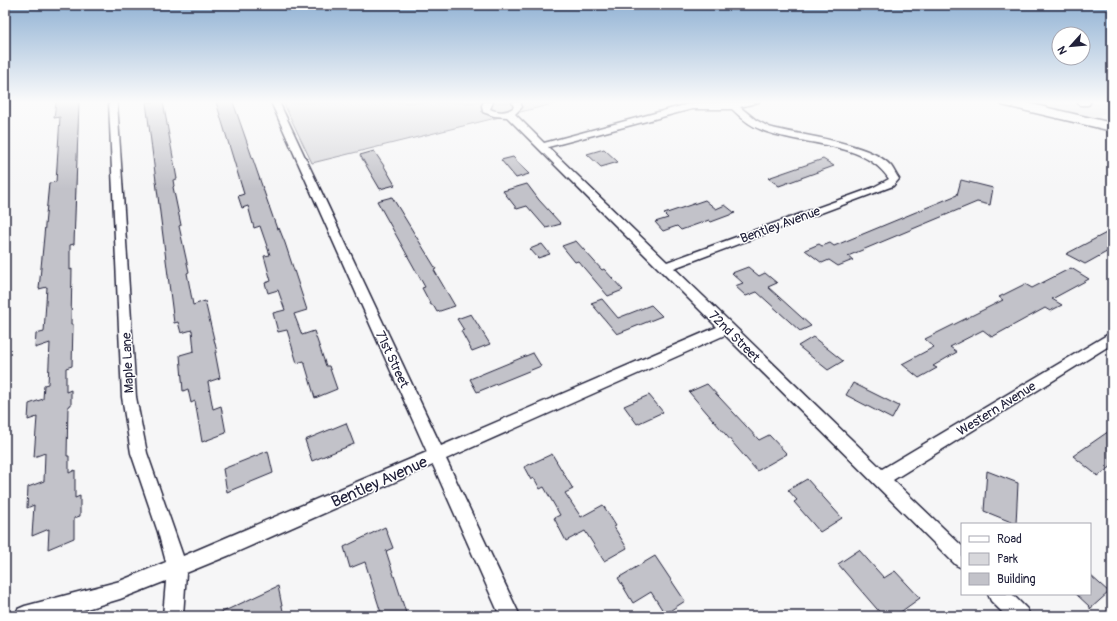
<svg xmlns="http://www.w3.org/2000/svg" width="1117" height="621" font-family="Pangolin,sans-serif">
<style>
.built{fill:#e6e6e9}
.green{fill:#d7d7db;stroke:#7c7c8b}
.building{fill:#c2c2c9;stroke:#22223b}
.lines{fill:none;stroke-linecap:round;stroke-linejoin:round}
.service-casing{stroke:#22223b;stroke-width:9}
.minor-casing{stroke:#22223b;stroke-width:3}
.secondary-casing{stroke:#22223b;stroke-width:3}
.service{stroke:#fff;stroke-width:6}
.minor{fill:#fff;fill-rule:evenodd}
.secondary{fill:#fff;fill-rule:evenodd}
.labels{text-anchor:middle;stroke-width:3;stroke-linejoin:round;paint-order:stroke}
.street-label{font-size:13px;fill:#22223b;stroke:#fff}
.near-street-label{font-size:16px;fill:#22223b;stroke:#fff}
</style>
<rect width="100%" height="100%" fill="#f6f6f7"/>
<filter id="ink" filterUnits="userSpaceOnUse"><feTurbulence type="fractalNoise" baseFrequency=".025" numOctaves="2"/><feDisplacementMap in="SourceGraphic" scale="8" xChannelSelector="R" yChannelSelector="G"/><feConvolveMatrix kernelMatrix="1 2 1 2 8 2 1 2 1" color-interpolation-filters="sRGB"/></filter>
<g filter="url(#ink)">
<path class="built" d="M1026,102H1112V110L1093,118Z"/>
<path class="green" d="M283,102H561L312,163Z"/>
<g class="building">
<path d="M56,102H79L74,244L70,245V270L72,269L71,324H73L72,366L66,368V392L71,390V405L68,406L67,456H69V473L75,470V498L80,496V516L74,518V538L48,549L49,529L32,536L34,505L27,508L28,487L44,481L45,453L34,457L37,417L28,420L29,404L43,399L44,385L48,384L50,343L35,348L36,334L44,332L47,287L39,289L49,183L56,182L60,117L54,118Z"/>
<path d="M146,102H163L177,179L173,180L174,186L173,187L181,225L179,226L189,272L187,273L193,305L205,301L217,352H215L220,378L208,382L213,409L221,406L226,433L202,442L195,401L191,403L188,389L183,391L180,355L194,351L192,330L181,333L178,322L174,323Z"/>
<path d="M216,102H233L277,229L279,228L285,243L307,310L294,314L302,335L314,331L326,366H329L337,389L315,398L304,361L297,363L287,330L278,332L273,313L285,310L278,290L268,293L265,283L271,281L264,256L270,255L260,226L254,228L248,206L242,208L238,196L244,194Z"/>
<path d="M604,149L618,162L601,167L587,154Z"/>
<path d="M374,151L384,166L395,185L380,189L360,155Z"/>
<path d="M513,157L529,174L516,178L501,160Z"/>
<path d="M823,159L834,166L779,186L768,178Z"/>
<path d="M961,180L993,188L990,205L977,202L848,256L853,260L838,266L829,260L822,263L805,250L819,244L822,246L830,243L834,246L957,195Z"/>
<path d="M527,184L539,200L561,224L546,228L527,206L517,209L503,191Z"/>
<path d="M392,197L436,269L434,270L455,306L437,312L433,305H431L422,288L425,287L377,201Z"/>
<path d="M705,200L716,209L725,205L735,213L711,222L709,220L681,230L677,226L663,231L655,222L668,218L664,214Z"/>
<path d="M1112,230V249L1085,264L1066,254Z"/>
<path d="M576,241L602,270L604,269L623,290L608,296L578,261L575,262L562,246Z"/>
<path d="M542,244L550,254L538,258L530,249Z"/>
<path d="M748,267L759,276L765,273L777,283L768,287L811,326L800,331L757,292L746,296L735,286L743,283L732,273Z"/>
<path d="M1071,268L1089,279L1052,299L1062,305L1050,311L1045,308L992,337L983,330L950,347L957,352L933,366L937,368L919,378L902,364L934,347L925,339L1003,300L999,297L1025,284L1032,288Z"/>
<path d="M602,299L618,318L651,305L662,316L617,334L591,303Z"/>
<path d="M471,314L490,344L472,351L461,331L464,330L457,319Z"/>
<path d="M813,337L843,361L828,370L798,346Z"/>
<path d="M533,353L541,366L477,392L470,379Z"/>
<path d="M853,383L899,406L892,419L846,395Z"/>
<path d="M707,384L759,440L769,435L787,454L757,471L689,392Z"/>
<path d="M649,395L663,412L637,424L624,406Z"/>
<path d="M346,423L354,444L312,461L305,440Z"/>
<path d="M1112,429V466L1098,476L1073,456Z"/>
<path d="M268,451L273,473L227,492L223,469Z"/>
<path d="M552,454L573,489L565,493L581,517L603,505L616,526L614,527L627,548L604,561L585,531L566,541L554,518L560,515L544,487L540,489L534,478L531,480L524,467Z"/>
<path d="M987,471L1018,483L1016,524L984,511Z"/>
<path d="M807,479L842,518L820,532L794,502L797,500L788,490Z"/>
<path d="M385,527L393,548L386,551L407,616H382L365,562L350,568L344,547Z"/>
<path d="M859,550L884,578L895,571L920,598L895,616H883L838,564Z"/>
<path d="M655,556L685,601L665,614L651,592L633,603L618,578Z"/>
<path d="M1090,575L1109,592L1090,609V607L1076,594H1090Z"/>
<path d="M278,586L284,616H214Z"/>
</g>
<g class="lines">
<defs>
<path id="service" d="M1081,102H1087"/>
<g id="minor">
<path d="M109,102H117L136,397L147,453L183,556L427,452L271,102H279L441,446L717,327L507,117L494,116L483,112L482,105L484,102H493L490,109C499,113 507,113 514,107L512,102H520L522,107L515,114L544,143L692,103L759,102L740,107L756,120L769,127C800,136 870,142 891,166C894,170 896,175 899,179L893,186L674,268L882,469L1112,332V344L893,480L962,546V568L956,565L725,335L446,459L520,616H500L433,465L230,555L186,573L183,616H163L166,581L120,599L63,616H15L18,609L25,606L120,581L166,562L158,532L131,453L122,397ZM692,109H732C740,117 750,126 762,130C800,146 864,140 889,179L872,188L667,262L548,147Z"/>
<path d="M988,594H1012L1027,609L1030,616H1006L991,601Z"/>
</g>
<path id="secondary" d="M1000,102H1023L1112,123V131L1002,105Z"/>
</defs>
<use href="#service" class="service-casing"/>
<use href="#minor" class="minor-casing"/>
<use href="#secondary" class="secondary-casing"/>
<use href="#service" class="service"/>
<use href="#minor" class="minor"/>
<use href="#secondary" class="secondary"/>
</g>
</g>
<linearGradient id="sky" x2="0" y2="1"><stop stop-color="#91b2d4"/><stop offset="0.54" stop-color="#fbfbfb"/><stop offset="1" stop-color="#fbfbfb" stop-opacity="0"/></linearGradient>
<rect width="1117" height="189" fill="url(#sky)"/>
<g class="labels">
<g class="street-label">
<text transform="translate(780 224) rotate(-20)" y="5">Bentley Avenue</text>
<text transform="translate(735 336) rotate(45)" y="5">72nd Street</text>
<text transform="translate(393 359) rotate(65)" y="5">71st Street</text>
<text transform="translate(127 363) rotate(-93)" y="5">Maple Lane</text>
<text transform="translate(996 408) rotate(-32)" y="5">Western Avenue</text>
</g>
<g class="near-street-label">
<text transform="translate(379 481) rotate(-24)" y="6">Bentley Avenue</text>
</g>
</g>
<rect width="1117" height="621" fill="none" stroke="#fff" stroke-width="20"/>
<rect x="10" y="10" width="1097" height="601" fill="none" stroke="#22223b" stroke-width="1.5" filter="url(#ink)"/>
<rect x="961" y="523" width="130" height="72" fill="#ffffff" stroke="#a7a7b1"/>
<rect x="969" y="536" width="20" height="6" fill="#ffffff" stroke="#a7a7b1"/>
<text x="997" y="543" font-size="12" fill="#22223b">Road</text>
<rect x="969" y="553" width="20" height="12" fill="#d7d7db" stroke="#a7a7b1"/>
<text x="997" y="563" font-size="12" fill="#22223b">Park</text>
<rect x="969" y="573" width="20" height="12" fill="#c2c2c9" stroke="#a7a7b1"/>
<text x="997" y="583" font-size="12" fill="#22223b">Building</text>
<g transform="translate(1071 46) rotate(243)"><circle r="19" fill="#ffffff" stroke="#a7a7b1"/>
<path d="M0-3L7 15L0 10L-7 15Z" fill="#22223b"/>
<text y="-6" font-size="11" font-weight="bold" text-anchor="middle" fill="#22223b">N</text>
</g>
</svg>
